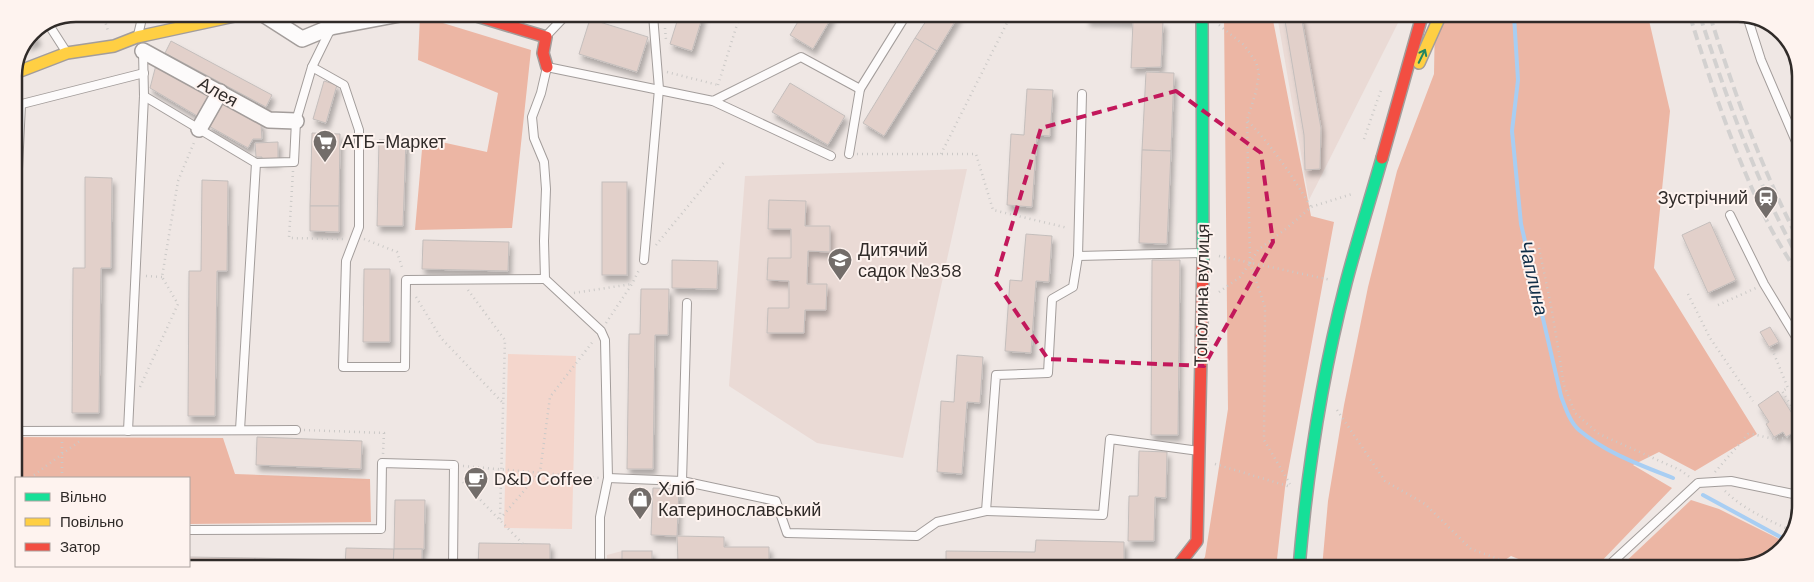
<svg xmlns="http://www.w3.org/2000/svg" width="1814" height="582" font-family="'DM Sans',sans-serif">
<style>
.built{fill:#eadad5}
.green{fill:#f4d6cc}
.forest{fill:#ecb6a4}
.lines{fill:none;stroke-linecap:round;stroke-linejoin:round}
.stream{stroke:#a8cef3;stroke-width:4}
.building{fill:#e2d0ca;stroke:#c4bebc;filter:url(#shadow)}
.lane-casing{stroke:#a39d9b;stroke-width:10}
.street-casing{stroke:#a39d9b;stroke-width:18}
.fast-casing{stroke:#a39d9b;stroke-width:14}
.slow-casing{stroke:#a39d9b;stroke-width:14}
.jam-casing{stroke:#a39d9b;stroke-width:14}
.path{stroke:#cbc9c7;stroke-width:2.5;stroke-dasharray:1 4;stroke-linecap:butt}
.lane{stroke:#fdfbfb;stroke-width:8}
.street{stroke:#fdfbfb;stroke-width:15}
.fast{stroke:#16e098;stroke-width:11}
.slow{stroke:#ffcf43;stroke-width:11}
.jam{stroke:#f24e42;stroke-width:11}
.rail{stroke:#d3d1d0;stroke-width:4;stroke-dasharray:10 5;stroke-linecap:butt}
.oneway{stroke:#238660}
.marked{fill:none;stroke:#c2185b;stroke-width:4;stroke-dasharray:10 6;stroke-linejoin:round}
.labels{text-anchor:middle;stroke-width:4;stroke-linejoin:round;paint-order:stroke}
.street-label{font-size:18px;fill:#302b29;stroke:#fef3ef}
.poi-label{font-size:18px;fill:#302b29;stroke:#fef3ef;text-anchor:start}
.water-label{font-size:19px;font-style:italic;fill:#0e2d47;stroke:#fef3ef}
.rim{fill:none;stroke:#302b29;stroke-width:2.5}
</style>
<defs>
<filter id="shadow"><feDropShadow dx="3" dy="5.5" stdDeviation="2.5" flood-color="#0004"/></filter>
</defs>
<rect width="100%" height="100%" fill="#efe7e4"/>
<g class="built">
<path d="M1277,15H1402L1309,200Z"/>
<path d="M967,169L903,458L817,443L729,386L745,176Z"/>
<path d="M622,551H652V567H607V555Z"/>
</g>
<path class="green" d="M508,354L576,356L572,529L504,528Z"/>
<g class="forest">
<path d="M1224,15H1272L1311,216L1334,222L1285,488L1276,568H1197L1205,557L1228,409Z"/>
<path d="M420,16L531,50L512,228L415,230L423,138L487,152L498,93L418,60Z"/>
<path d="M1435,16H1648L1670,111L1654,268L1757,434L1695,471L1659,452L1633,465L1672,488L1595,568H1541L1511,556L1493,568H1322L1328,501L1344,405L1368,287L1397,171L1434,74Z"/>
<path d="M14,437L223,438L235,474L370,479L371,522L189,524V478H16V516L14,510Z"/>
<path d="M1691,500L1719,509L1785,542L1776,555L1738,568H1619Z"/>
</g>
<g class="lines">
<g class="stream">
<path d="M1514,16L1518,80L1512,131L1521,224L1561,396C1565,407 1570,422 1579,430C1606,453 1640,465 1673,478"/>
<path d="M1703,495L1786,540"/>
</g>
</g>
<g class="building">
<path d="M679,15H703L692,51L670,44Z"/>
<path d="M802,15H833L813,49L790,35Z"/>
<path d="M930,15H959L937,51L915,38Z"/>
<path d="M1087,15H1133V21L1087,20Z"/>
<path d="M1087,15H1133V21L1087,20Z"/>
<path d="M1284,15H1301L1321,128L1320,169L1305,170L1304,135Z"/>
<path d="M590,19L648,37L637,72L579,54Z"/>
<path d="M1133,21L1163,22L1161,67L1131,68Z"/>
<path d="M34,31L38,40L26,46L32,32Z"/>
<path d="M915,38L937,51L884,136L863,123Z"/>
<path d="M171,41L272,95L266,107L165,53Z"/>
<path d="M156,65L210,97L199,117L150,88Z"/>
<path d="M1146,72L1174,73L1171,151L1142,150Z"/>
<path d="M324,81L337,85L326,123L313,119Z"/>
<path d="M790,83L845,116L828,145L772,112Z"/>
<path d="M1027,89L1053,90L1050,136L1037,135L1032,207L1007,205L1011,134L1024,135Z"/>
<path d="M222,101L261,123L262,139H253L248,148L207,125Z"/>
<path d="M312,133L340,134L339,206H310Z"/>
<path d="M379,140H406L403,226H377Z"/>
<path d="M278,142V161L262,162V157H256L255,143Z"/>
<path d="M1142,150L1171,151L1167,244L1139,243Z"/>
<path d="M85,177L112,178L111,268H101L99,413H72L73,268H85Z"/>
<path d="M202,180L228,181L227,271H217L215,416H188L189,271H201Z"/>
<rect x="602" y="182" width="25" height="93"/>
<path d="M769,200L806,201L805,226H830V252L808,251L807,284H827L826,310H805L804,333H767L768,308H789V281L767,280L768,258H791V229H768Z"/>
<path d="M310,206H339V232L310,231Z"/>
<path d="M1710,222L1736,280L1708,293L1682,235Z"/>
<path d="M1026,234L1052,236L1049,282L1036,281L1031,353L1005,351L1010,280L1022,281Z"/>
<path d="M423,240L509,242L508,271L422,269Z"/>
<path d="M672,260L718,261L717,289L672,288Z"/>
<path d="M1152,260H1180L1178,435H1151Z"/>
<path d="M364,269H390V342H363Z"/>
<path d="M641,289H669L668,335H655L653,469H627L629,334H640Z"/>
<path d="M1770,327L1779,342L1769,347L1760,332Z"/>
<path d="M957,355L983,357L980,403L967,402L962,474L937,472L941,401L954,402Z"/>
<path d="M1778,391L1798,423V430L1786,437L1783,432L1774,437L1766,424L1769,422L1758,405Z"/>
<path d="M257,437L362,441L361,469L256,465Z"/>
<path d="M1139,451L1167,452L1166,498L1155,497L1154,541H1128L1129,496H1138Z"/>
<path d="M653,488L679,489L677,536L651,535Z"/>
<path d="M395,500H425L424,549H394Z"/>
<path d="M677,536L724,537V547H769V559L946,562V551L1035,552L1036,540L1124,542V567L1035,566V567H722V563H678Z"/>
<path d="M479,543L550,544V566L478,565Z"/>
<path d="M346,548L394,549L393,566H345Z"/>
<path d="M394,549H422V567L393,566Z"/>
<rect x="622" y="551" width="30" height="16"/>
<path d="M189,557L255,558V566H165H189Z"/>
<path d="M255,558L346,560L345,566H255Z"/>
</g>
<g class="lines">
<defs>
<g id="lane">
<path d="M1747,16L1761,60L1800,151"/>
<path d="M49,25L67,53"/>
<path d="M138,35L143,14"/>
<path d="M547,35L567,14"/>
<path d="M312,67L344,85L359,130V227L346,261L343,367H405L406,280L545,279"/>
<path d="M1082,94L1078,256L1201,253"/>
<path d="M144,96L256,163L240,430"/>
<path d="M713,101L831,156"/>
<path d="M14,106L144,73"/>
<path d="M849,154L860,89"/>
<path d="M256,163L294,162L296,121L312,67L338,14"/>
<path d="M1730,215L1764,284L1799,342"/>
<path d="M14,255L21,104"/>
<path d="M1078,256L1073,287L1052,299L1048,373L996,375L986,511L1103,515L1110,439L1199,451"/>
<path d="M644,260L659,89L653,15"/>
<path d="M14,431L296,430"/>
<path d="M128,431L144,96L143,51"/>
<path d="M608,478L682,481L776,501L787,533L917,536L937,522L986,511"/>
<path d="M682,481L687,303"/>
<path d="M189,530L381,529L382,463L454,465L453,567"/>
<path d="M600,567V517L608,478L605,340L601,331L545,279L544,241L546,189L544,162L534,138L532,117L541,93L547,67L713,101L801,57L860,89L906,15"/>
<path d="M1606,568L1698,483L1731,481L1798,495"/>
</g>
<g id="street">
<path d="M263,14L302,39L331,27L400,14"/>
<path d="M143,51L269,120L296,121"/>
<path d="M199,129L220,92"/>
</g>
<g id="fast">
<path d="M1202,15L1203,264"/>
<path d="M1299,568C1307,472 1322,376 1346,283C1357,241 1370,200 1382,158"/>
</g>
<g id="slow">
<path d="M1419,63L1440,16"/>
<path d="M15,73L67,53L114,46L137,37L244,14"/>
</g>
<g id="jam">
<path d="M470,14L546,37L543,53L547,67"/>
<path d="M1382,158L1422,16"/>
<path d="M1176,568L1197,541L1203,264"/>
</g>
</defs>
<use href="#lane" class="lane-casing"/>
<use href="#street" class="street-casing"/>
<use href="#fast" class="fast-casing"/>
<use href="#slow" class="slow-casing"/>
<use href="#jam" class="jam-casing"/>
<g class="path">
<path d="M103,14L108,31"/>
<path d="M1219,25L1244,45L1256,62L1259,73L1256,92L1247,120L1250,263L1258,250L1287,228L1311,207L1352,194"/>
<path d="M665,28L666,40"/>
<path d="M667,72L718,85"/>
<path d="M718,85L740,15"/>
<path d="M1248,121C1275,150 1291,174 1311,207"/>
<path d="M1364,139L1381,90"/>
<path d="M857,154H976L993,210L1068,228"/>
<path d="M941,154L1011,15"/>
<path d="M293,171L289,238L344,239"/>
<path d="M364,239L397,252L403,270"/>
<path d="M656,245L725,161"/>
<path d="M1539,248L1552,311L1564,385L1575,413L1599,434L1680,470L1691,478"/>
<path d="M1219,256L1331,280"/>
<path d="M1250,263L1265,307L1264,440L1290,484"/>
<path d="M146,276L162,277"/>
<path d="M468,290L505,340L500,517"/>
<path d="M1219,292L1240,277L1250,263"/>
<path d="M574,293L632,284"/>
<path d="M1688,294L1710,338L1753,401"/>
<path d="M416,297L441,338L503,403"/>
<path d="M1718,305L1756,288"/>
<path d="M606,323L632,284L640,268"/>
<path d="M1772,349L1788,388L1782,391L1799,418"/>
<path d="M140,387L178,304L162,277L178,181L195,140"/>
<path d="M1337,410L1385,481L1425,504L1471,549L1523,568"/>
<path d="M304,430L384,433L383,454"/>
<path d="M1215,464L1291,487"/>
<path d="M463,466L599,478"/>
<path d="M1715,472L1748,434H1752C1772,438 1780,444 1798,431"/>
<path d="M30,478L81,440"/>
<path d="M62,478V440"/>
<path d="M463,482L523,544"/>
<path d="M14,490L16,488"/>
<path d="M1725,491C1744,510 1769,520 1792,531"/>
<path d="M500,519L540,472L550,397L594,340"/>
<path d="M523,567V566"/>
</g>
<use href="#lane" class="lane"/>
<use href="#street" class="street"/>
<use href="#fast" class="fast"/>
<use href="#slow" class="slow"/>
<use href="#jam" class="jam"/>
<g class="rail">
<path d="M1690,16C1711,84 1734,152 1765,217C1775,238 1788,257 1799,277"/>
<path d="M1700,16C1727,99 1756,182 1799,259"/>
<path d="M1710,16C1734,92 1762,170 1799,241"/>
</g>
</g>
<defs><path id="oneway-shaft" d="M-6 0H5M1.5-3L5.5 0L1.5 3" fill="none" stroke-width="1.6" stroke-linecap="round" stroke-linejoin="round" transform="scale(1.25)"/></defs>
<use class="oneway" href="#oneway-shaft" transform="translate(1422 56) rotate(-64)"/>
<path class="marked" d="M1176,91L1261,153L1273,242L1204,366L1048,359L995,281L1041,128Z"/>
<defs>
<symbol id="supermarket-pin" viewBox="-11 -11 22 30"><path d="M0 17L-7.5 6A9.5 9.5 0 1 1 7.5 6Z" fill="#736d6a" stroke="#fef3ef"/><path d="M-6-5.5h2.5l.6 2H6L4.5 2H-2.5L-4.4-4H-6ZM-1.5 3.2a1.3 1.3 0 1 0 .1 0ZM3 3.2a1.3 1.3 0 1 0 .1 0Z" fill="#fff"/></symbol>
<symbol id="station-pin" viewBox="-11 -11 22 30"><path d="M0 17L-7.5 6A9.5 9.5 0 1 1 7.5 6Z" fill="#736d6a" stroke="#fef3ef"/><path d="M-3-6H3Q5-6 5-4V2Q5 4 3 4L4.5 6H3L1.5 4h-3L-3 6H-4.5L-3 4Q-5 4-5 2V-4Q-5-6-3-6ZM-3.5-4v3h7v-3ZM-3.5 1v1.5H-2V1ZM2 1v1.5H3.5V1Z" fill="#fff"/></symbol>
<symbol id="school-pin" viewBox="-11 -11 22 30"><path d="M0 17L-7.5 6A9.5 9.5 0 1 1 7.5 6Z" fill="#736d6a" stroke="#fef3ef"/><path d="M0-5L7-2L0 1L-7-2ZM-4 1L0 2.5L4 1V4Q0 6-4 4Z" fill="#fff"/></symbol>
<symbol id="cafe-pin" viewBox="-11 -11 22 30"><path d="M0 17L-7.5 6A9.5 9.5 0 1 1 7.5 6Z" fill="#736d6a" stroke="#fef3ef"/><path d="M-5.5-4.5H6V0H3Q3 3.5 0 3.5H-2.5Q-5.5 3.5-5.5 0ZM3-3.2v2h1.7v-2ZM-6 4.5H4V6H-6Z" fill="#fff"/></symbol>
<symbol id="shop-pin" viewBox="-11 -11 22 30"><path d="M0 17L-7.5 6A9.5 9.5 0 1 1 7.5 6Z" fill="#736d6a" stroke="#fef3ef"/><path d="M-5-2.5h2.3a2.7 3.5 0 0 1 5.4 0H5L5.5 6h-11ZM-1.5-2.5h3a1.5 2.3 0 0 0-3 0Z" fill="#fff"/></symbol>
</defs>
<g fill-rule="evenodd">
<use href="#supermarket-pin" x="311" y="128" width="28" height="38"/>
<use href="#station-pin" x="1752" y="184" width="28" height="38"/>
<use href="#school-pin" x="826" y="246" width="28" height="38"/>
<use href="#cafe-pin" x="462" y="465" width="28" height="38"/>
<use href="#shop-pin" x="626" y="485" width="28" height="38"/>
</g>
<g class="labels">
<g class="street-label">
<text transform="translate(218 92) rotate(29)" y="6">Алея</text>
<text transform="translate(1202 295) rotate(-89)" y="6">Тополина вулиця</text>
</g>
<g class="poi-label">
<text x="342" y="148">АТБ-Маркет</text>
<text x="1748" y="204" text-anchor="end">Зустрічний</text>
<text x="858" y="256">Дитячий<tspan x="858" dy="21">садок №358</tspan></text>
<text x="494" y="485">D&amp;D Coffee</text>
<text x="658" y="495">Хліб<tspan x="658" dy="21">Катеринославський</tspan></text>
</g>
<g class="water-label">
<text transform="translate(1534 278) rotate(77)" y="7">Чаплина</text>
</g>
</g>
<path d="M0 0H1814V582H0ZM76 22H1738A54 54 0 0 1 1792 76V506A54 54 0 0 1 1738 560H76A54 54 0 0 1 22 506V76A54 54 0 0 1 76 22Z" fill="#fef3ef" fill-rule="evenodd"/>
<path class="rim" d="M76 22H1738A54 54 0 0 1 1792 76V506A54 54 0 0 1 1738 560H76A54 54 0 0 1 22 506V76A54 54 0 0 1 76 22Z"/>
<rect x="15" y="477" width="175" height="90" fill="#fef3ef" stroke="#aca3a0"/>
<rect x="25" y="493" width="25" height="8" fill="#16e098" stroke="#aca3a0"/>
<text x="60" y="502" font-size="15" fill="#302b29">Вільно</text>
<rect x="25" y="518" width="25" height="8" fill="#ffcf43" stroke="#aca3a0"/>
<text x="60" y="527" font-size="15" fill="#302b29">Повільно</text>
<rect x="25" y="543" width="25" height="8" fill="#f24e42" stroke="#aca3a0"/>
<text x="60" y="552" font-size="15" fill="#302b29">Затор</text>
</svg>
